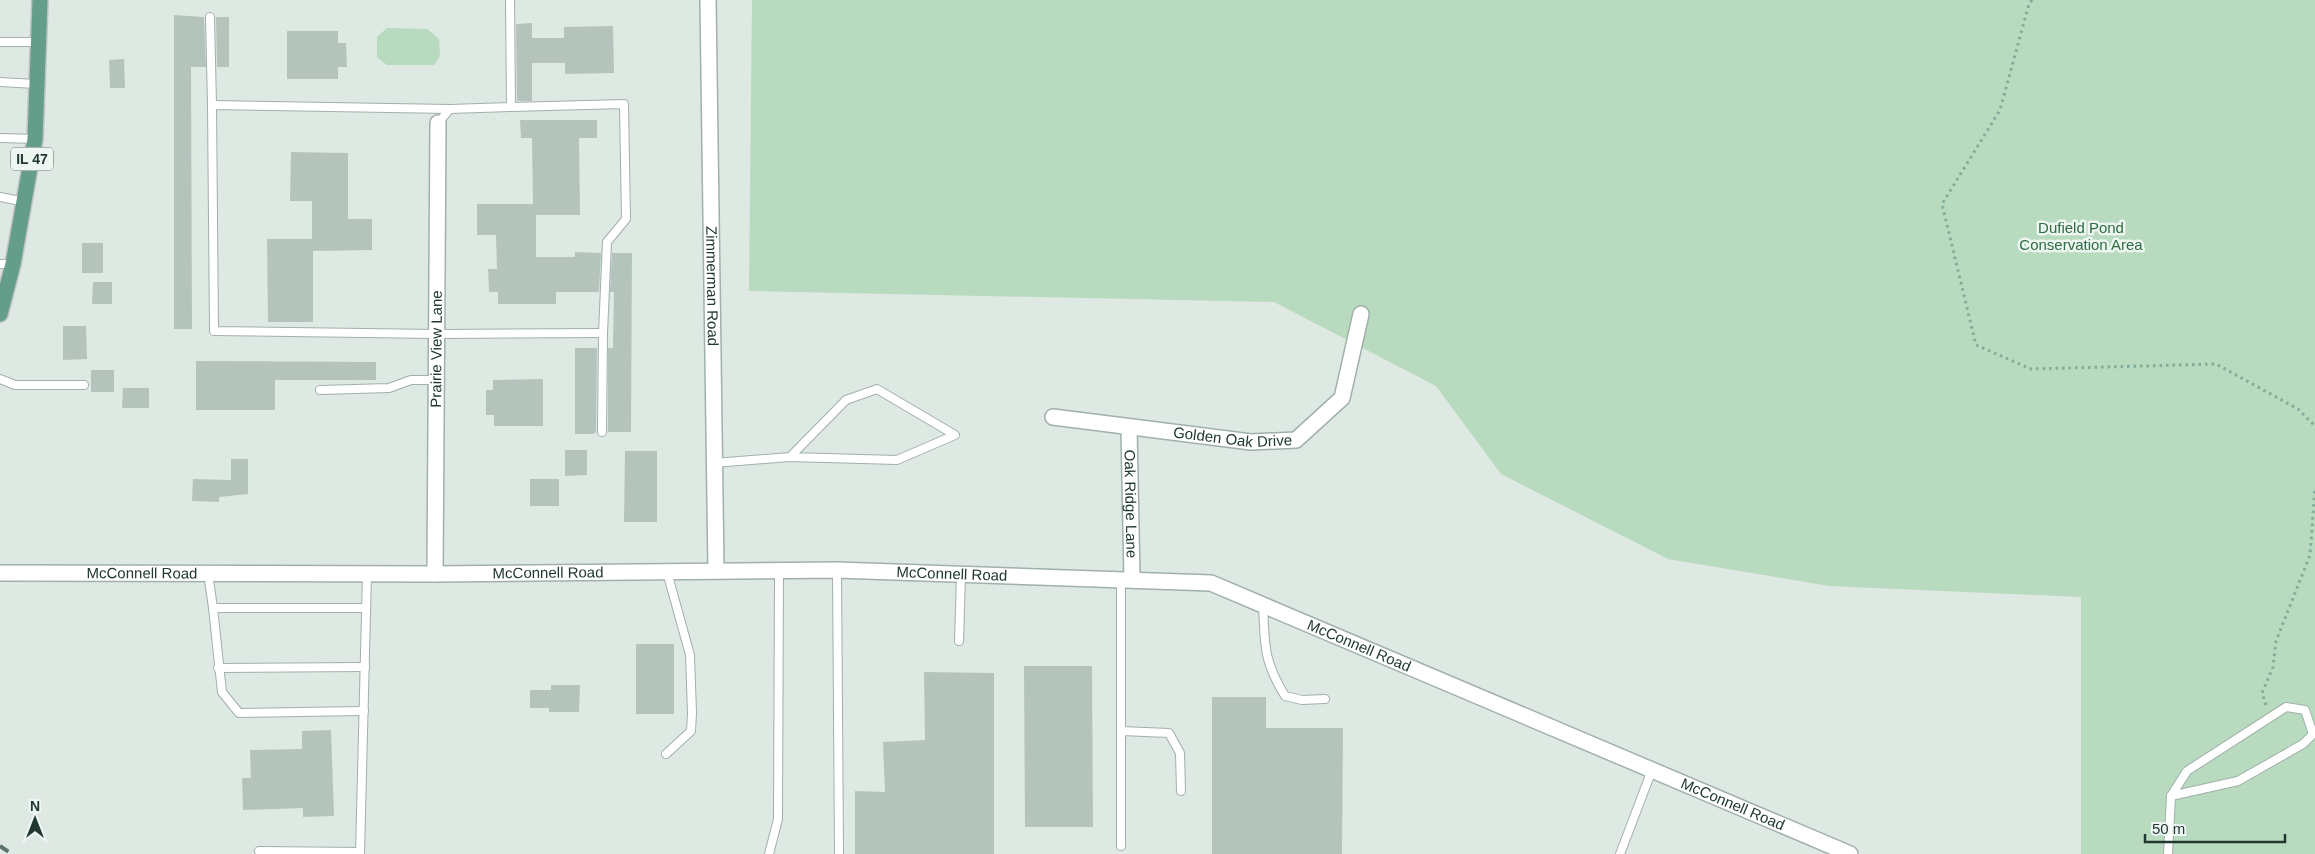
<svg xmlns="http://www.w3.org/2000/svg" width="2315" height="854" font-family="Helvetica,sans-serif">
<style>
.green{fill:#b8dabe}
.building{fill:#b4c4bc}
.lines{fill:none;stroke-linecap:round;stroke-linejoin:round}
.service-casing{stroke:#a1b0aa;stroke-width:10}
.minor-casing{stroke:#a1b0aa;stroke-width:18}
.tertiary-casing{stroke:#a1b0aa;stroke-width:18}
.primary-casing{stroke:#bcc3c1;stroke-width:18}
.path{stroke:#80ac9a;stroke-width:3;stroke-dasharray:2.5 4;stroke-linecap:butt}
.service{stroke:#fff;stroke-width:8}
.minor{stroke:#fff;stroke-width:15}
.tertiary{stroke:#fff;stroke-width:15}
.primary{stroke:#649d8a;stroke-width:15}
.rail{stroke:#5a746b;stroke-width:4;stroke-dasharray:10 5;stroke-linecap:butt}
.labels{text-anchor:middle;stroke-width:5;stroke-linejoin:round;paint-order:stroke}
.shield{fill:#eef6f2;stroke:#5e716a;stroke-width:1}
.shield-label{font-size:14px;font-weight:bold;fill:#203830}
.park-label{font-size:15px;fill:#2d6d40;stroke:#eef6f2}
.street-label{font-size:15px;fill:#203830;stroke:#eef6f2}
</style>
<rect width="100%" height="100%" fill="#dee9e3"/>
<g class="green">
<path d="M752,0H2315V854H2081V597L1829,586L1668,559L1501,474L1436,386L1274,302L749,291Z"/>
<path d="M387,28L427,29L439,39L440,56L434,65H387L377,57V37Z"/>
</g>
<g class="building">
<path d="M174,15L204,17L206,67H191L192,329H174Z"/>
<path d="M216,17H229V67H217Z"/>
<path d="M532,23V38H564V27L613,26L614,73L565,74V63H532V101H517L516,24Z"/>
<path d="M287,31H338V43H346L347,67H338V79H287Z"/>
<path d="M124,59L125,88H110L109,60Z"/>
<path d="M520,120H597V138H579L580,215H536V257H575V252L601,253L599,292H556V304H498V292H489L488,269H497L496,235H477V204H533L532,138H521Z"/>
<path d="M291,152L348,153V219H372V250L313,251V322H268L267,239H312V201H290Z"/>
<rect x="82" y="243" width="21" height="30"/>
<path d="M612,253H632L631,432H608V348H613L614,292H610Z"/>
<path d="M93,282H112V304H92Z"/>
<path d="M63,326H86L87,359L63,360Z"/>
<path d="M575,348H597L596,432L593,434H575Z"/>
<path d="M196,361L376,362V380H275V410H196Z"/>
<rect x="91" y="370" width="23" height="22"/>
<path d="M543,379V426H494V415H486V390H493V380Z"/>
<path d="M123,388H149V408H122Z"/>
<path d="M565,450H587V475L565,476Z"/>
<path d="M625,451H657V522H624Z"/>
<path d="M231,459H248V494L219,497V502L192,501L193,479L231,480Z"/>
<rect x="530" y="479" width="29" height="27"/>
<rect x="636" y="644" width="38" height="70"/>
<path d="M1024,666H1092L1093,827H1025Z"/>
<path d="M924,672L994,673V854H855V791L885,792L883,742L925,740Z"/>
<path d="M551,685H580L579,712H549V708H530V690H551Z"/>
<path d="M1212,697H1266V728H1343L1342,854H1212Z"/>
<path d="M331,730L334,816L303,817V808L243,810L242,778H251L250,750L302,749V731Z"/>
</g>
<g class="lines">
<defs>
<g id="service">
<path d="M210,17L212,105"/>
<path d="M0,42H39"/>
<path d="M0,82L36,84"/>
<path d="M511,107L624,104L626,219L607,242L603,333L602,432"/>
<path d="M450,109L212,105L214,331L437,334L603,333"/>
<path d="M438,123L450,109L511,107L510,0"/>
<path d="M0,138L35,139"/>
<path d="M0,197L25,202"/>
<path d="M0,264H13"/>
<path d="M0,379L15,385H84"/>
<path d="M320,390L389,388L411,380H436"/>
<path d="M714,463L790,457L897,460L955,435L877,389L846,400L790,457"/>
<path d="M837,570L839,854"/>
<path d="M208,573L213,608H366"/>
<path d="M1263,605C1265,645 1263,660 1285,696L1302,700L1325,699"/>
<path d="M213,608L222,692L239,713L364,711"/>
<path d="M959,641L961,576"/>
<path d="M218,668L365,667"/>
<path d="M1121,731L1169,733L1180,753L1181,791"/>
<path d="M666,754L691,731L692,713L690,655L667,572"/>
<path d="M1121,846V579"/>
<path d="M259,851L360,852"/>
<path d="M360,854L367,573"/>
<path d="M769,854L778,819L779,571"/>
<path d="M1620,854L1652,770"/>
<path d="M2168,854L2171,796L2187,771L2286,707L2305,710L2313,734L2303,744L2238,781L2171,796"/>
</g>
<g id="minor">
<path id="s1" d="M708,0L716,571"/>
<path id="s2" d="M1053,417L1251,442L1296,440L1342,398L1361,314"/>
<path id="s3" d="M1129,428L1132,579"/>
<path id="s4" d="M435,574L438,123"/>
</g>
<g id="tertiary">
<path id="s5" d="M0,573L435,574L837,570L1211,583L1850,854"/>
</g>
<path id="primary" d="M0,314L13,264L35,139L40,0"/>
</defs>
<use href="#service" class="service-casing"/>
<use href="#minor" class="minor-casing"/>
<use href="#tertiary" class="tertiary-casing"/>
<use href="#primary" class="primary-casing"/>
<g class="path">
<path d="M2032,0L2029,4L2000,110L1942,204L1976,345L2031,369L2216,364L2298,409L2315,426"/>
<path d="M2266,705L2262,693L2273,667L2276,641L2310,555L2315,488"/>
</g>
<use href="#service" class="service"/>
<use href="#minor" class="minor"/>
<use href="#tertiary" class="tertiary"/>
<use href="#primary" class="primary"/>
<path class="rail" d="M0,846L12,854"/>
</g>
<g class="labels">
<rect class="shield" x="11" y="147.5" width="42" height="23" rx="4"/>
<g class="shield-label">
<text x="32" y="164">IL 47</text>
</g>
<g class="park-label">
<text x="2081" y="233">Dufield Pond<tspan x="2081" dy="17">Conservation Area</tspan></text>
</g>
<g class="street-label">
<text dy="5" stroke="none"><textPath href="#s1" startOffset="286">Zimmerman Road</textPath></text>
<text dy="5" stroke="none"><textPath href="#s4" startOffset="225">Prairie View Lane</textPath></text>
<text dy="5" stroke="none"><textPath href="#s2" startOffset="181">Golden Oak Drive</textPath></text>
<text dy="5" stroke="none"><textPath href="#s3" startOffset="76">Oak Ridge Lane</textPath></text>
<text dy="5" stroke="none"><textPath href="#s5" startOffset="142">McConnell Road</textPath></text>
<text dy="5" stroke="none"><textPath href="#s5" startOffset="548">McConnell Road</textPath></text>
<text dy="5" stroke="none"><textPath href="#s5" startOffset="952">McConnell Road</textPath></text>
<text dy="5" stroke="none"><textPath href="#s5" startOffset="1372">McConnell Road</textPath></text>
<text dy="5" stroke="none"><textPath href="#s5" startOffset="1778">McConnell Road</textPath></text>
</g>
</g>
<g transform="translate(35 819)" stroke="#eef6f2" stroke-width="4" paint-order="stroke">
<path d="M0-4L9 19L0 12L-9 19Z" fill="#203830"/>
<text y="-8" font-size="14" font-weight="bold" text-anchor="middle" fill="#203830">N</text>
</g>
<path d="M2145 834v8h140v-8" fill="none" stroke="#203830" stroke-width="2.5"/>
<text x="2152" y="834" font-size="15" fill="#203830" stroke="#eef6f2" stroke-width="4" paint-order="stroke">50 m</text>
</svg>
